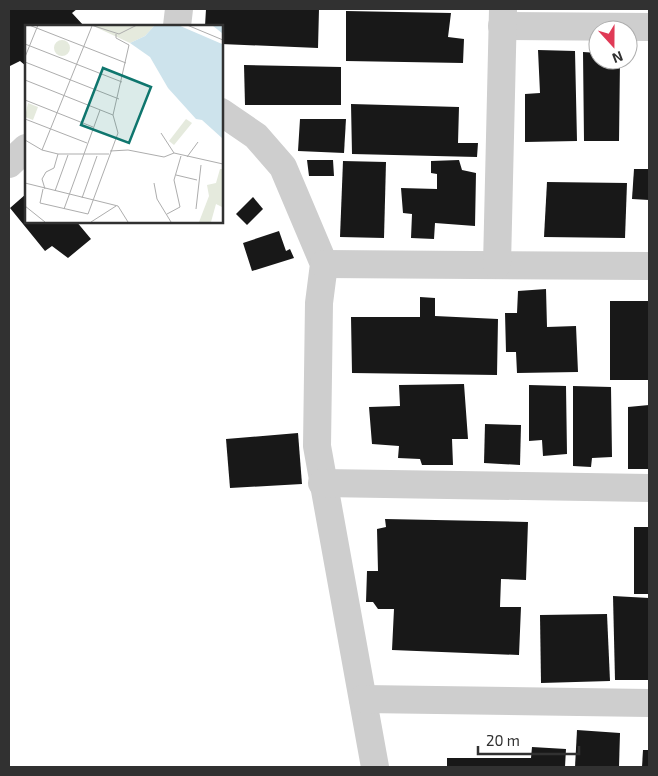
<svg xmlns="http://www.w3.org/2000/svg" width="658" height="776" font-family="'Exo 2',sans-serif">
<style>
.building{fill:#181818}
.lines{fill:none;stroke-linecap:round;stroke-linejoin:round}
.minor{stroke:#cecece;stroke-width:28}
.inset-road{fill:none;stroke:#adadad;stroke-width:1}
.view{fill:#0f766e;fill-opacity:0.15;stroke:#0f766e;stroke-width:2.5}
.inset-edge{fill:none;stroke:#313131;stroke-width:2.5}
</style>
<rect width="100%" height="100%" fill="#fff"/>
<g class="building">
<path d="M9,9H77L72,13L84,26H26V66L20,61L10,66Z"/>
<path d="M206,9H319L318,48L221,44V26H205Z"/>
<path d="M346,11L451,13L448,37L464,39L463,63L346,61Z"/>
<path d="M538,50L575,51L577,141L525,142V94L540,93Z"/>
<path d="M583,52L598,53V60H620L619,141H584Z"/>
<path d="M244,65L341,67V105H245Z"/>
<path d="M351,104L459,107L458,143H478L477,157L352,154Z"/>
<path d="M300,119H346L344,153L298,151Z"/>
<path d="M307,160H333L334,176H309Z"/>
<path d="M459,160L462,170L476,173L475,226L435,223L434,239L411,238L412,214L403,213L401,188L437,189V174L431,173V161Z"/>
<path d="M343,161L386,162L384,238L340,237Z"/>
<path d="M634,169H649V200L632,199Z"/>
<path d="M547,182L627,183L625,238L544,237Z"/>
<path d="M26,194V221H76L91,239L68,258L52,246L45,251L10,208Z"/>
<path d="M253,197L263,209L247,225L236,214Z"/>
<path d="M279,231L286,251L290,249L294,258L252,271L243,243Z"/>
<path d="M546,289L547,327L576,326L578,372L517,373L516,352H506L505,313H517L518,291Z"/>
<path d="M420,297L435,298V316L498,319L497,375L352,373L351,317H420Z"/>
<rect x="610" y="301" width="39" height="79"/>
<path d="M464,384L468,439H452L453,465H422L420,459L398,458L399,446L372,444L369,407L400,406L399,385Z"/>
<path d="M529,385L566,386L567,454L543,456L542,440L529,441Z"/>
<path d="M573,386L611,387L612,457L592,458L591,467L573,466Z"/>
<path d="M649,405V469H628V407Z"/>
<path d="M485,424L521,425L520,465L484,463Z"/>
<path d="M298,433L302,484L230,488L226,439Z"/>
<path d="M385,519L528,522L526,580L501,579L500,607H521L519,655L392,650L394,609H378L373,602H366L367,571H378L377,529L386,527Z"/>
<rect x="634" y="527" width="15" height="67"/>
<path d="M613,596L649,598V680H615Z"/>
<path d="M607,614L610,681L541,683L540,615Z"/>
<path d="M577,730L620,733L619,767H575Z"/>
<path d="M532,747L566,749L565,767H447V758H531Z"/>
<path d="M643,750H649V767H642Z"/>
</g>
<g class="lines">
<g class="minor">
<path d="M177,26L179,9"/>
<path d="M502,26L649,27"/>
<path d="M221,112L256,136L283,167L324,264L319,303L317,446L375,767"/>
<path d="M9,164L26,148"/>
<path d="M324,264L649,266"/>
<path d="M497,265L503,9"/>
<path d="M322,483L649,488"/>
<path d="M363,699L649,703"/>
</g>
</g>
<g transform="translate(25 25)">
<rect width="198" height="198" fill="#fff"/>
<path d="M66,0H130L120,11L105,18ZM29 23a8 8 0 1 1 16 0a8 8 0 1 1-16 0ZM3,78L13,82L8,95L0,92ZM161,94L167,98L149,120L144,116ZM195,144H197V182L191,179L186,197H174L184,171L182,160L191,158Z" fill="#e5eadd"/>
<path d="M130,0H197V113L177,95L171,94L143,63L125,32L105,18L120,11Z" fill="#cde3ec"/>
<path d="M153,0L188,1L197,8V19Z" fill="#fff"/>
<path class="inset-road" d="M4,0L101,38M66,0L94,9L112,0M162,0L198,15M0,19L97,57M0,32L13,0M0,37L94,74M0,55L88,90M0,75L68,102M0,94L62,118M136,108L149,128L198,139M0,115L17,125L33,129H84M17,125L67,1M85,126L103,125L139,132L149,128M162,132L173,117M151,150L172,155M0,158L93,181L103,197M129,158L132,174L146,197M18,164L15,178L63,189L93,108L88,90L104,20L91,13V9M20,164L17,154L21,147L29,143L33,129M30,166L43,130M57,173L72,131M0,181L20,197M39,184L75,85M171,184L176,140M142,189L155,182L149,155L156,131M66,197L91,181"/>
<path class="view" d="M78,43L126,62L104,118L56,100Z"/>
<rect width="198" height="198" class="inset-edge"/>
</g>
<rect width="658" height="776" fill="none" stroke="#313131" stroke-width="20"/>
<g transform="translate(613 45) rotate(159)"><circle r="24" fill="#ffffff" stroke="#adadad"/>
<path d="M0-4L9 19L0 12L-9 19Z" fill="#e03a56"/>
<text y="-8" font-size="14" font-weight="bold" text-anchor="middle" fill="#313131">N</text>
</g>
<path d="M478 746v8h101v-8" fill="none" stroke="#313131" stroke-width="2.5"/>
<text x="486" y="746" font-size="15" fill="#313131" stroke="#ffffff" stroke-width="4" paint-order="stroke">20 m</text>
</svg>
